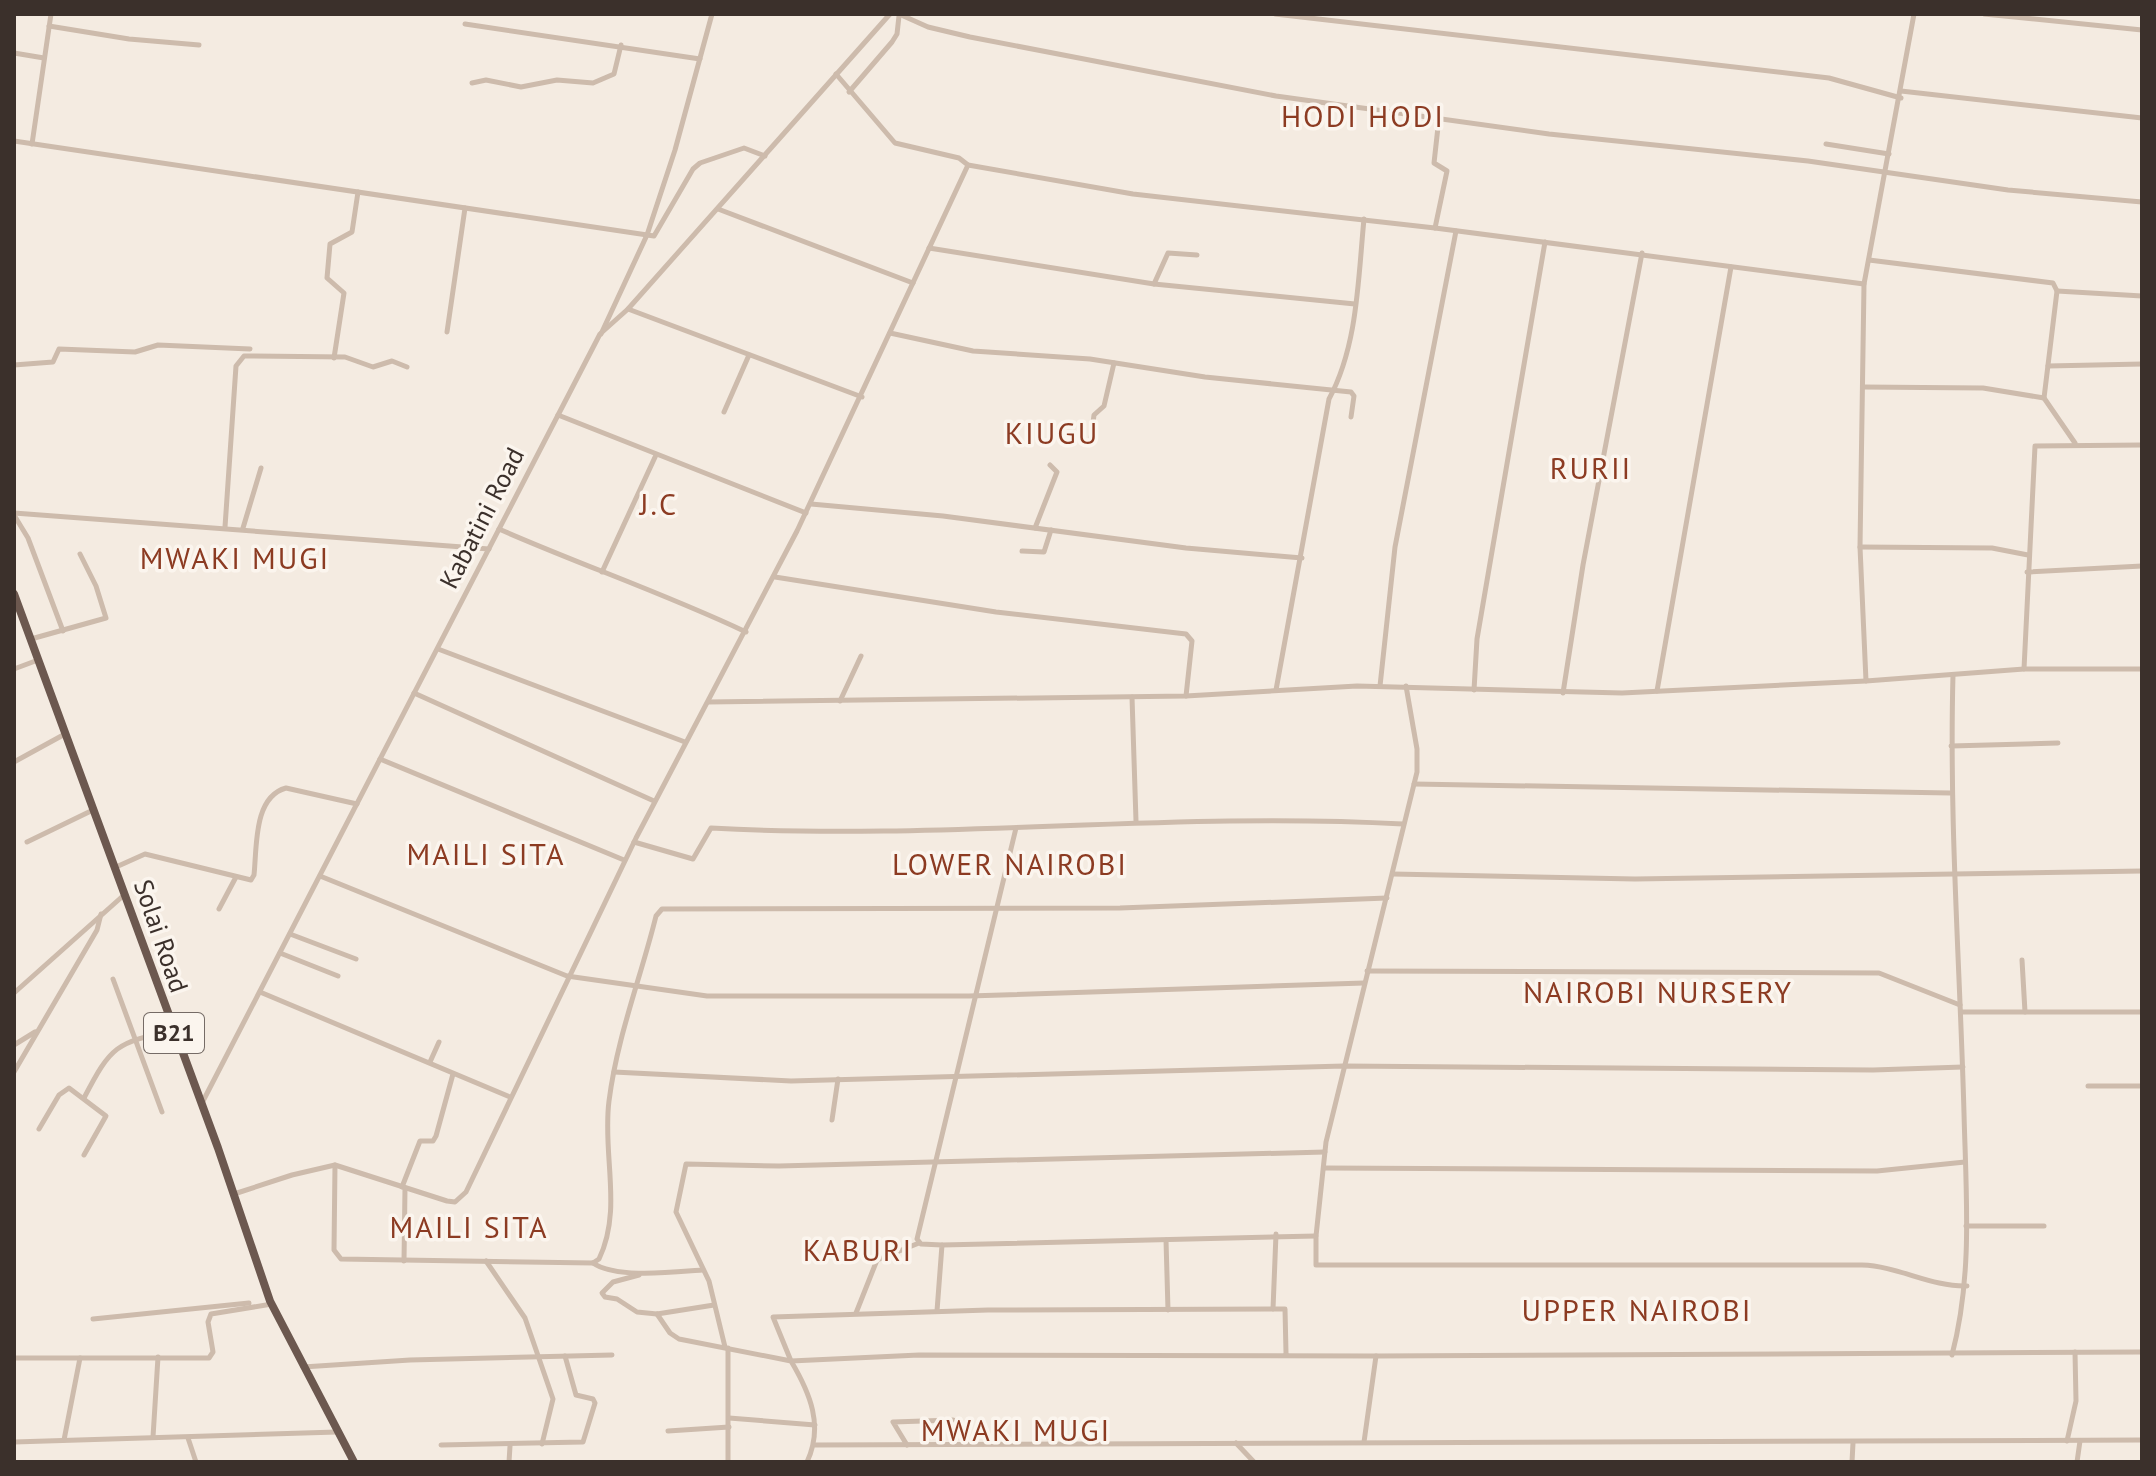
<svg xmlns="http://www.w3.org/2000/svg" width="2156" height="1476" font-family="'PT Sans',sans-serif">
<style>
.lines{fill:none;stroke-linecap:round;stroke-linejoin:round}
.minor{stroke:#cdbbac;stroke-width:5}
.trunk{stroke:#6c584f;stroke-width:8}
.labels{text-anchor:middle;stroke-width:7;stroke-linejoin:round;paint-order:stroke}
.shield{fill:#fbf5ee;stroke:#756b66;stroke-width:2}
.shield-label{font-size:24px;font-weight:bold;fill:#3b302b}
.street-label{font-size:26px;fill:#3b302b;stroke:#fbf5ee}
.quarter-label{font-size:30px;letter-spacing:2px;fill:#8c3b22;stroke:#fbf5ee}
</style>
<rect width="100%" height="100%" fill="#f4ebe1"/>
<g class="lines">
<g class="minor">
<path d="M899,14L928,27L970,37L1276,96L1549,134L1808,161L2008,190L2142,202"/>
<path d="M1275,14L1829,78L1901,98"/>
<path d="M1914,14L1864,284L1860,547L1866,681L2024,669H2142"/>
<path d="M1984,14L2142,30"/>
<path d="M465,24L700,59"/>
<path d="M49,26L129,39L199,45"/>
<path d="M14,53L44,58"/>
<path d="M836,74L895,143L959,158L968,165L1133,194L1435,228L1864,284"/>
<path d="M472,83L486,80L521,87L557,80L593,83L614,74L621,45"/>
<path d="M1901,91L2142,118"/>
<path d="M849,92L892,42L897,34L899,16"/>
<path d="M14,141L654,236L693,169L700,163L744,148L765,156"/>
<path d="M32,144L51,14"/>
<path d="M1826,144L1889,154"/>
<path d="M718,209L913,283"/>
<path d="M1435,228L1447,171L1434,163L1439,118"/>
<path d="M929,248L1154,284L1355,304"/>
<path d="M1154,284L1168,253L1197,255"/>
<path d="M2057,291L2142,296"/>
<path d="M628,309L862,397"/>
<path d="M447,332L465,208"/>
<path d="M890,333L973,351L1090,359L1205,377L1351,392L1354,396L1351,417"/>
<path d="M601,334L647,235L675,150L712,14"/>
<path d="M334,358L344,293L327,278L330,244L352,232L358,192"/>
<path d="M14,365L53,362L59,349L135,352L158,345L250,349"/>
<path d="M2048,366L2142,364"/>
<path d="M1863,387L1983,388L2044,398L2057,291L2053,283L1869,260"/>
<path d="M2044,398L2075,443"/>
<path d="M724,412L749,355"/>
<path d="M558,415L806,513"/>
<path d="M1091,439L1094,415L1104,406L1114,363"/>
<path d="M811,504L943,516L1186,548L1302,558"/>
<path d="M14,513L489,549"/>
<path d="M14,515L28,538L63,631"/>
<path d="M225,527L236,366L244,356L345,357L373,367L392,361L407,367"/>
<path d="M243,528L261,468"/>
<path d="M1035,528L1057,472L1050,465"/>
<path d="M499,529C581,565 666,594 746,632"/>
<path d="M1860,547L1992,548L2028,555"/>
<path d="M1022,551L1044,552L1051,530"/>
<path d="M602,572L656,455"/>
<path d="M2027,572L2142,566"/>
<path d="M775,577L996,612L1186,634L1192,641L1186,696"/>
<path d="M31,639L106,618L96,586L80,554"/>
<path d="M438,649L685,742"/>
<path d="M14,669L38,660"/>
<path d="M2024,669L2035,446L2142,445"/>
<path d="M1380,686L1395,547L1456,231"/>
<path d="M1406,686L1417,749V772L1326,1142L1316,1236V1265H1862C1898,1266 1931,1287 1967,1286"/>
<path d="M1276,690L1329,399C1358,345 1358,279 1364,219"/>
<path d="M1474,690L1477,639L1545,242"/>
<path d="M1657,691L1731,267"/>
<path d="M414,693L654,801"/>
<path d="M1563,693L1583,565L1642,253"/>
<path d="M1132,697L1136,821"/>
<path d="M840,701L861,656"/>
<path d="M708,702L1186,696L1357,686L1622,693L1866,681"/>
<path d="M1951,746L2058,743"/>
<path d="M380,759L624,860"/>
<path d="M14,762L65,734"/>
<path d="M1414,784L1950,793"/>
<path d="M27,842L93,810"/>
<path d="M634,842L693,859L711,828C941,841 1172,811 1403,824"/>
<path d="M116,867L145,854L251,880L254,875C257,848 253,797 286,788L357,804"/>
<path d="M1393,874L1635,879L2142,871"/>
<path d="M320,876L567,976L707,996H969L1364,983"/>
<path d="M219,909L236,877"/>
<path d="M290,934L356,959"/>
<path d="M280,953L338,976"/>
<path d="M2022,960L2025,1012"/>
<path d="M1367,971L1879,973L1960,1005"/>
<path d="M113,979L162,1112"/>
<path d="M260,992L510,1097"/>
<path d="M14,993L124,895"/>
<path d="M1961,1012H2142"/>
<path d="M14,1045L35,1032"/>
<path d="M430,1062L439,1042"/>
<path d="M14,1072L97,930L101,914"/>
<path d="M614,1072L791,1081L1344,1066L1873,1070L1963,1067"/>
<path d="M2088,1086H2142"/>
<path d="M84,1098C111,1046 116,1042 173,1031"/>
<path d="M202,1103L600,334L628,309L890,14"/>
<path d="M832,1120L838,1079"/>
<path d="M39,1129L59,1095L69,1088L106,1116L84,1155"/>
<path d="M335,1165L334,1250L341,1259L593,1263L599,1259C623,1209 602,1154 609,1101C617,1037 641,977 656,916L662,909L1120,908L1387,898"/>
<path d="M1324,1168L1877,1171L1965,1162"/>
<path d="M402,1187L420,1141H433L436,1136L453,1074"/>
<path d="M234,1194L292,1175L335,1165L447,1201L455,1202L466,1192L636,838L797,531L968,165"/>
<path d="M1966,1226H2044"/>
<path d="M1166,1240L1168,1310"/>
<path d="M942,1245L1316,1236"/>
<path d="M404,1261L405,1188"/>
<path d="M486,1261L525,1318L553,1399L542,1444"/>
<path d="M593,1263C616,1279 674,1272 702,1270"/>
<path d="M639,1275L613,1282L602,1293L605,1297L617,1299L637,1312L657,1314L714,1305"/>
<path d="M1273,1309L1276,1234"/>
<path d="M937,1311L942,1245L921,1244L917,1239L1016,828"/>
<path d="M856,1313L877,1260L919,1243"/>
<path d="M657,1314L670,1333L679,1339L791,1361C810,1393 824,1426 807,1462"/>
<path d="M93,1319L249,1303"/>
<path d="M725,1347L709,1281L676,1212L686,1164L779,1166L1325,1152"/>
<path d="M728,1348V1462"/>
<path d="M1286,1353L1285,1309L988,1310L773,1317L791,1361L919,1355L1376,1356L2142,1352"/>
<path d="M1952,1355C1973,1275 1966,1194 1964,1113C1960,967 1949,821 1953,675"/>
<path d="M14,1358H209L213,1352L208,1322L211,1314L272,1304"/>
<path d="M303,1367L410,1360L612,1355"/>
<path d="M729,1418L815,1425"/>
<path d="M668,1431L729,1427"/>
<path d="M153,1437L158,1357"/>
<path d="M188,1438L196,1462"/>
<path d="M64,1440L80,1358"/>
<path d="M2067,1441L2076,1401L2075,1352"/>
<path d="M14,1442L337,1432"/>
<path d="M1364,1442L1376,1356"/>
<path d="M1236,1443L1254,1462"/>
<path d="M441,1445L583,1442L595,1403L593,1399L576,1395L565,1356"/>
<path d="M815,1445L2142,1440"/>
<path d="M907,1445L893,1422L953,1420"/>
<path d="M509,1462L510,1446"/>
<path d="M1852,1462L1853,1443"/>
<path d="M2077,1462L2080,1441"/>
</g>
<path class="trunk" d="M14,594L218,1148L270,1301L354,1462"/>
</g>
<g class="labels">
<rect class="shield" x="144" y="1013" width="60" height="40" rx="6"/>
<g class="shield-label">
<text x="174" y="1041">B21</text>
</g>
<g class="street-label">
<text transform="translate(482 518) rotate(-63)" y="9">Kabatini Road</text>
<text transform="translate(161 936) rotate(71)" y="9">Solai Road</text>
</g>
<g class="quarter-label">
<text x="1363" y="127">HODI HODI</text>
<text x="1052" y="444">KIUGU</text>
<text x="1591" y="479">RURII</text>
<text x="659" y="515">J.C</text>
<text x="235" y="569">MWAKI MUGI</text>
<text x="486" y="865">MAILI SITA</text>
<text x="1010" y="875">LOWER NAIROBI</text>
<text x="1658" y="1003">NAIROBI NURSERY</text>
<text x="469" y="1238">MAILI SITA</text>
<text x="858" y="1261">KABURI</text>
<text x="1637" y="1321">UPPER NAIROBI</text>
<text x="1016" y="1441">MWAKI MUGI</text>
</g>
</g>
<rect width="2156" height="1476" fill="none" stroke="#3b302b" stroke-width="32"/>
</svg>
